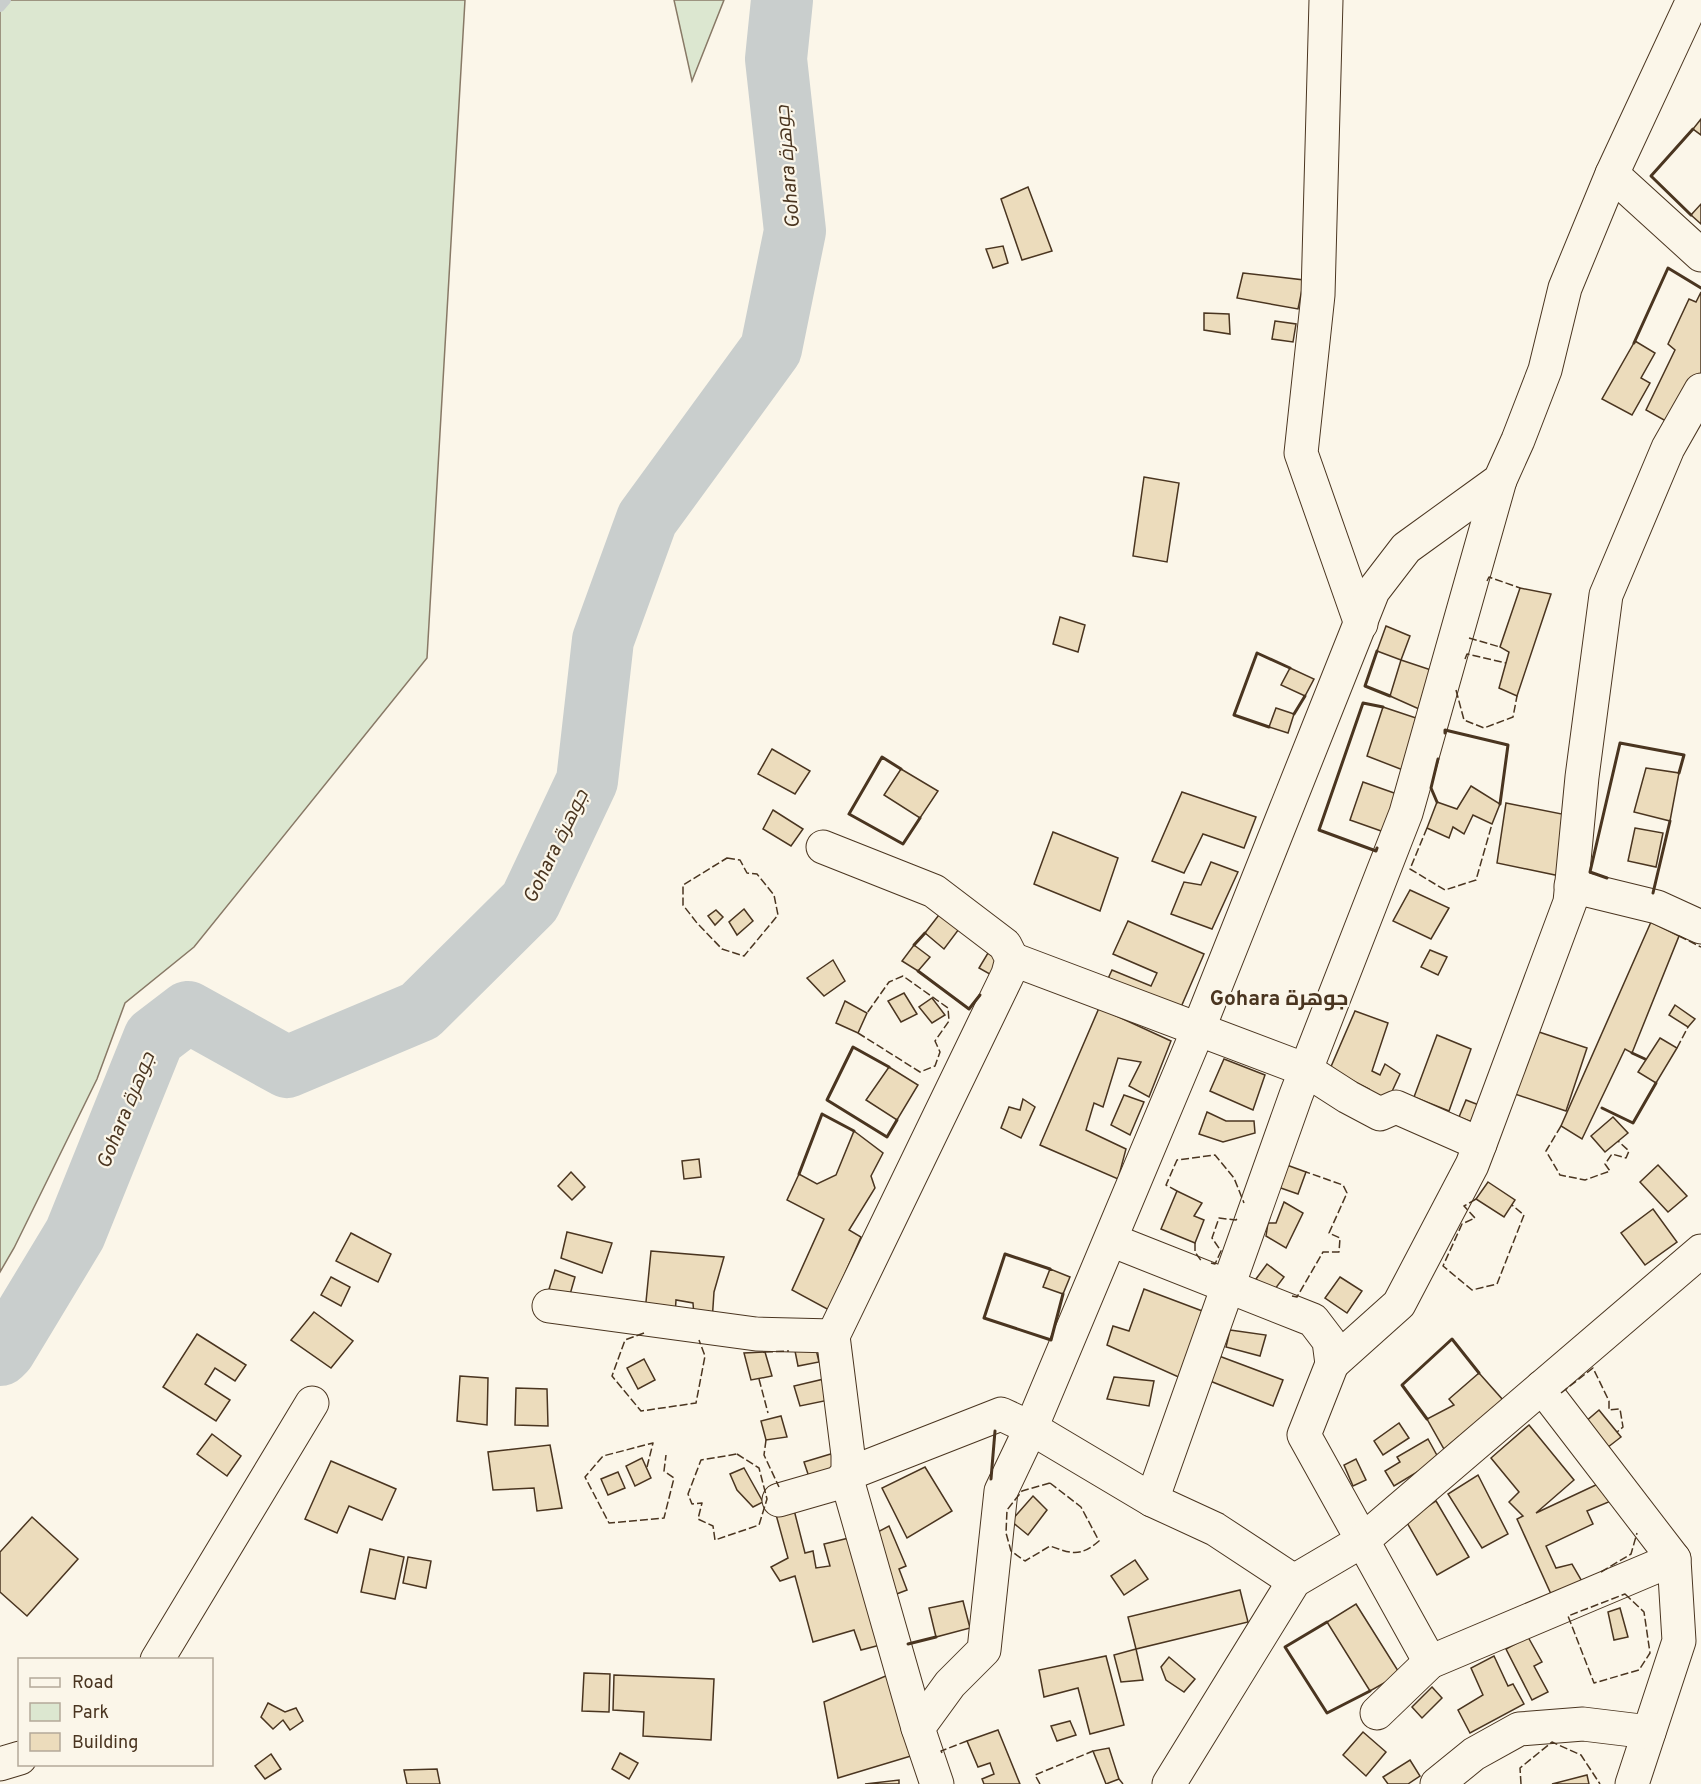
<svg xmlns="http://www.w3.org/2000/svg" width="1701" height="1784" font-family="Overpass,Cairo,sans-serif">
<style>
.green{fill:#dce7d0;stroke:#887966;stroke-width:1.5}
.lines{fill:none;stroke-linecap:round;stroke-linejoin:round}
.stream{stroke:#c9cecd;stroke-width:10}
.river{stroke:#c9cecd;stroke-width:62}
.building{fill:#ecdcbc;stroke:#4a3520;stroke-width:1.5}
.minor-casing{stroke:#4a3520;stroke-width:35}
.minor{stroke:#fbf6e9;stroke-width:33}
.fence{stroke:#4a3520;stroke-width:1.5;stroke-dasharray:8 3;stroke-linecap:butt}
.wall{stroke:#4a3520;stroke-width:3}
.labels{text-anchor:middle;stroke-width:4.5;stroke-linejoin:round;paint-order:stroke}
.water-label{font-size:20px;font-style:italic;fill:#4a3520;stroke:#fbf6e9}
.quarter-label{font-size:21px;font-weight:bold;fill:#4a3520;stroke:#fbf6e9}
</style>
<rect width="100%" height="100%" fill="#fbf6e9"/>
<g class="green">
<path d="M0,0H465L427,658L194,947L125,1003L97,1079L14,1248L0,1272Z"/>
<path d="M674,0H724L692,81Z"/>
</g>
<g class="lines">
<path class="stream" d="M0,7L6,0"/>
<path class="river" d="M0,1355L5,1350L75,1234L154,1038L188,1012L287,1067L420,1011L530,902L587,781L603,640L647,519L771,349L795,231L776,59L782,0"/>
</g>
<g class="building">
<path d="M1701,119V135L1693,129Z"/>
<path d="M1028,187L1052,251L1022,260L1001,199Z"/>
<path d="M1701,204V224L1691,215Z"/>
<path d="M1003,246L1008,263L993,268L986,249Z"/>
<path d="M1243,273L1304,280L1298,309L1237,298Z"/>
<path d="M1701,292V376L1673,425L1646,410L1675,350L1668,344L1689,299L1696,302Z"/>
<path d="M1204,313L1229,314L1230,334L1204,330Z"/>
<path d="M1275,321L1296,324L1293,342L1272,339Z"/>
<path d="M1635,341L1655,353L1641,378L1650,383L1632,415L1602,399Z"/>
<path d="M1144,477L1179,483L1167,562L1133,556Z"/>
<path d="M1520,588L1551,594L1517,696L1499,688L1509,652L1500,647Z"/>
<path d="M1060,617L1085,625L1078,652L1053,644Z"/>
<path d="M1386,626L1410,636L1401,660L1377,651Z"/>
<path d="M1401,660L1434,671L1419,709L1390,696Z"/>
<path d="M1290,668L1314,679L1305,696L1281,685Z"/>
<path d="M1383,707L1419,719L1403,770L1367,756Z"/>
<path d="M1276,708L1294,714L1288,733L1269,727Z"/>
<path d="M772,749L810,771L795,794L758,774Z"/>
<path d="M1646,768L1679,773L1670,821L1634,812Z"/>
<path d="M901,769L938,791L920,818L884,795Z"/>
<path d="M1363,782L1397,794L1384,832L1350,820Z"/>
<path d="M1471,786L1500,804L1492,824L1473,815L1464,834L1453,827L1449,838L1427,828L1437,802L1457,809Z"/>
<path d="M1182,792L1256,817L1244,848L1203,834L1184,873L1152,861Z"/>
<path d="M1506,803L1567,815L1560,876L1497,863Z"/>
<path d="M773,810L803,829L791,846L763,829Z"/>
<path d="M1635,828L1663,833L1656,867L1628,861Z"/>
<path d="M1053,832L1118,858L1100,911L1034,884Z"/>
<path d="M1211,862L1238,872L1212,929L1171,914L1184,882L1201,885Z"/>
<path d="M1410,890L1449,908L1431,939L1393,921Z"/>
<path d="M744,909L753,921L737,935L729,922Z"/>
<path d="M716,910L723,917L715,925L708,916Z"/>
<path d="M942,911L962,925L944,949L925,933Z"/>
<path d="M1128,921L1204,954L1178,1014L1106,983L1112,970L1151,986L1157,973L1113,954Z"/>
<path d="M1651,922L1679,936L1632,1053L1625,1049L1582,1139L1561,1126Z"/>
<path d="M914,945L930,957L918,971L902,961Z"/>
<path d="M1430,950L1447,957L1438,975L1421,967Z"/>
<path d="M988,953L1004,963L995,977L979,968Z"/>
<path d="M833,960L845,981L824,996L807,978Z"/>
<path d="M904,993L917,1014L901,1022L888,1001Z"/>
<path d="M932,998L945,1015L932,1023L919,1007Z"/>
<path d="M845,1001L867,1013L858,1033L836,1023Z"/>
<path d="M1675,1005L1695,1019L1688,1027L1669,1015Z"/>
<path d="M1099,1008L1171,1041L1149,1097L1129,1086L1141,1062L1118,1058L1103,1107L1094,1103L1086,1130L1126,1149L1118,1179L1040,1145Z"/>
<path d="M1355,1011L1388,1023L1372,1071L1380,1075L1385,1064L1400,1074L1389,1098L1365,1097L1369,1089L1330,1069Z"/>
<path d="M1527,1028L1587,1048L1566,1111L1506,1091Z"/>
<path d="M1437,1035L1471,1049L1449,1111L1414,1097Z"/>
<path d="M1660,1038L1677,1048L1656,1083L1638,1072Z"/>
<path d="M1224,1059L1265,1075L1253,1110L1210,1091Z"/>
<path d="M889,1067L918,1085L897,1120L866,1100Z"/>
<path d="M1124,1095L1144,1102L1130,1135L1111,1125Z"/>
<path d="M1023,1099L1035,1107L1021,1138L1001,1128L1009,1107L1020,1110Z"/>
<path d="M1466,1100L1484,1107L1477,1124L1459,1117Z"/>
<path d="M1207,1112L1226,1121H1254L1255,1133L1223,1142L1199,1134Z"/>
<path d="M1613,1117L1628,1133L1605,1152L1591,1136Z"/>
<path d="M854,1131L883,1153L871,1176L875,1188L849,1230L861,1237L829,1310L792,1290L824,1219L787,1200L799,1174L817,1184L836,1175Z"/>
<path d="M699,1159L701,1177L684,1179L682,1161Z"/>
<path d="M1284,1164L1306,1172L1298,1194L1275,1186Z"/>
<path d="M1658,1165L1687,1196L1668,1212L1640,1182Z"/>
<path d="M571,1172L585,1187L572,1200L558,1186Z"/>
<path d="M1488,1182L1515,1200L1504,1217L1476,1199Z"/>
<path d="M1177,1191L1202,1203L1194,1216L1204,1220L1195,1243L1161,1229Z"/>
<path d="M1284,1202L1303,1213L1286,1248L1266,1236L1268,1223H1276Z"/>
<path d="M1653,1209L1677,1242L1645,1265L1621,1233Z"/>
<path d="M567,1232L612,1243L602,1273L561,1258Z"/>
<path d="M351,1233L391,1254L378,1282L336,1261Z"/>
<path d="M651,1251L724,1257L714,1292L712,1322L694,1317L693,1303L676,1300L675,1316L645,1312Z"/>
<path d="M1267,1264L1284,1277L1272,1293L1256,1279Z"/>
<path d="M1050,1269L1070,1277L1063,1294L1043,1287Z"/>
<path d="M555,1270L575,1277L569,1298L549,1289Z"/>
<path d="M331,1277L350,1287L341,1306L321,1295Z"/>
<path d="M1340,1277L1362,1291L1347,1313L1325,1298Z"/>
<path d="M1144,1289L1205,1312L1183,1379L1107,1345L1113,1326L1129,1331Z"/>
<path d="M314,1312L353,1341L331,1368L291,1340Z"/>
<path d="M1230,1330L1266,1335L1260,1356L1226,1347Z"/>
<path d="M197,1334L246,1365L235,1381L215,1368L205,1384L230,1400L216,1421L163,1387Z"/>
<path d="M815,1345L819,1362L798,1366L795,1351Z"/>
<path d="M765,1352L772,1376L751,1380L744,1353Z"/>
<path d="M1219,1356L1283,1380L1273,1406L1210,1381Z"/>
<path d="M644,1359L655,1380L638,1389L627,1368Z"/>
<path d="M1479,1373L1503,1400L1444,1449L1427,1419L1454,1405L1449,1399Z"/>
<path d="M460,1376L488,1378L487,1425L457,1421Z"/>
<path d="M1114,1377L1154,1381L1149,1406L1107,1399Z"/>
<path d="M824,1379L829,1400L800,1406L794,1386Z"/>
<path d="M516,1388L547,1389L548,1426L515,1425Z"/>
<path d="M1599,1410L1621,1437L1603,1451L1584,1423Z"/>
<path d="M781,1416L787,1437L766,1440L761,1421Z"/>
<path d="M1399,1423L1409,1438L1383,1455L1374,1441Z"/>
<path d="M1529,1425L1574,1480L1536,1513L1600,1483L1611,1501L1587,1511L1593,1524L1546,1546L1556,1568L1572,1564L1583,1583L1551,1594L1517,1519L1523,1516L1509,1502L1519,1492L1491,1458Z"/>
<path d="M212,1434L241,1456L227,1476L197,1454Z"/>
<path d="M1428,1439L1439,1459L1394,1486L1385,1471L1400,1462L1397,1457Z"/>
<path d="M550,1445L562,1508L537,1511L534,1488L493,1490L488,1452Z"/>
<path d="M834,1453L839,1475L811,1483L804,1462Z"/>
<path d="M642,1458L651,1478L635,1486L626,1466Z"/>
<path d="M1356,1459L1366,1480L1353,1486L1344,1465Z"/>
<path d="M331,1461L396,1489L382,1520L349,1506L337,1533L305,1519Z"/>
<path d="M925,1467L952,1511L907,1538L882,1488Z"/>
<path d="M744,1468L763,1502L753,1507L737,1490L730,1474Z"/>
<path d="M618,1472L625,1488L608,1495L601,1479Z"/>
<path d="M1478,1475L1508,1534L1482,1548L1448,1494Z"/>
<path d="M1033,1496L1047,1510L1028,1535L1011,1521Z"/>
<path d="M1436,1501L1469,1557L1437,1575L1406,1521Z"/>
<path d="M793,1506L805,1553L813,1551L816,1568L830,1566L824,1544L853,1537L884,1644L861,1650L854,1630L813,1642L795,1576L780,1581L771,1567L788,1558L775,1511Z"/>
<path d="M32,1517L78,1559L27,1616L0,1592V1552Z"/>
<path d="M889,1526L906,1566L899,1569L907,1590L894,1595L872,1535Z"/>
<path d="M370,1549L404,1557L395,1599L361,1592Z"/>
<path d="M408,1557L431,1561L426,1588L403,1583Z"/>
<path d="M1135,1560L1148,1579L1124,1595L1111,1576Z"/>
<path d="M1240,1590L1248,1622L1136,1649L1128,1617Z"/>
<path d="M963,1601L970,1628L936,1637L929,1608Z"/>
<path d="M1356,1604L1400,1674L1370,1691L1327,1622Z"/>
<path d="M1620,1608L1628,1637L1614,1640L1608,1612Z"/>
<path d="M1528,1637L1542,1662L1534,1666L1548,1692L1532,1700L1506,1649Z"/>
<path d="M1136,1649L1143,1680L1121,1682L1114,1655Z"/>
<path d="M1106,1656L1124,1725L1090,1734L1078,1688L1044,1697L1039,1670Z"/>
<path d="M1494,1656L1508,1686L1513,1684L1524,1704L1470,1733L1458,1710L1483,1695L1471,1668Z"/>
<path d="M1169,1657L1195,1679L1184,1692L1166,1680L1161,1667Z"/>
<path d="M584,1673L610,1674L609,1712L582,1711Z"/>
<path d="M614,1675L714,1679L711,1740L643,1736L644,1712L613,1710Z"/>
<path d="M888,1675L911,1756L838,1778L824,1702Z"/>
<path d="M1432,1687L1442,1698L1422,1718L1412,1707Z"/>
<path d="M268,1703L285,1712L296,1708L303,1721L290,1730L283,1720L273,1729L261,1717Z"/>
<path d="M1070,1721L1076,1735L1057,1741L1051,1726Z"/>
<path d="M998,1730L1020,1784H984L982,1779L994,1774L990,1763L978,1767L967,1741Z"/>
<path d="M1363,1732L1386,1752L1366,1776L1343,1755Z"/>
<path d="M1109,1748L1119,1779L1106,1784L1093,1751Z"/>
<path d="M620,1753L638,1763L629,1779L612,1769Z"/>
<path d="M271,1754L281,1769L265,1779L255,1766Z"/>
<path d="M1410,1760L1420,1776L1408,1784H1388L1383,1777Z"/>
<path d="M437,1769L440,1784H407L404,1770Z"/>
<path d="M1587,1775L1589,1784H1552Z"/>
<path d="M899,1780V1784H865Z"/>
</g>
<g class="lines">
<defs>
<g id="minor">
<path d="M1326,0L1318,295L1301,453L1361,624"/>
<path d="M1612,174L1701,255"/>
<path d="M823,847L934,891L1005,945L1012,959L1008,974L833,1336L848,1455V1483L918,1728"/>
<path d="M1571,886L1657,907L1701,927"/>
<path d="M1012,959L1306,1070L1348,1097L1380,1114L1396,1107L1480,1144"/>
<path d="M1111,1240L1313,1320L1329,1341L1332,1364L1304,1435L1430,1662"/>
<path d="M549,1306L756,1334L833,1336"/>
<path d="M1332,1364L1399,1304L1472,1165L1480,1144L1570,902L1582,777L1606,595L1668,448L1701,390"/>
<path d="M1542,1387L1674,1559L1679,1641L1632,1784"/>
<path d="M779,1500L838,1483L848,1474L1001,1414L1031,1428L1152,1500L1215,1529L1294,1581"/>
<path d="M1152,1500L1296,1095L1406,813L1500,480"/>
<path d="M157,1660L312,1403"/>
<path d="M1377,1713L1430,1662L1674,1559"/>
<path d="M0,1764L20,1758"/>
<path d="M937,1784L918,1728L950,1684L984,1650L1001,1491L1031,1428L1198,1030L1373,591L1406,548L1500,480L1518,440L1545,370L1565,288L1612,174L1693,0"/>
<path d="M1169,1784L1294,1581L1362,1541L1701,1251"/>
<path d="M1437,1784L1474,1754L1519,1729L1583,1724L1649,1732"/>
</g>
</defs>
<use href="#minor" class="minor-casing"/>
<use href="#minor" class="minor"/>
<g class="fence">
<path d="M1487,581L1489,577L1520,588"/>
<path d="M1469,638L1500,647"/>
<path d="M1465,659L1467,654L1506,663"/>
<path d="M1456,690L1464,720L1484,728L1513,717L1517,696"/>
<path d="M1427,828L1410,869L1445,890L1476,880L1492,824"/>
<path d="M727,858L740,860L747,873L757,874L774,895L778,915L744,956L722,949L697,923L683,905V885Z"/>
<path d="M1679,936L1701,947"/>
<path d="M858,1033L920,1072L935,1066L940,1052L935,1041L949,1021L948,1008L903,976L889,982L867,1013"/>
<path d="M1677,1048L1688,1027"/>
<path d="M1561,1126L1546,1151L1560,1175L1585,1180L1610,1171L1605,1164L1612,1154L1626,1158L1629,1151L1618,1141"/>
<path d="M1177,1191L1166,1185L1177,1160L1215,1155L1234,1178L1244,1203"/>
<path d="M1476,1199L1464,1206L1475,1218L1462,1224L1443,1266L1472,1290L1497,1284L1524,1215L1512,1205"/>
<path d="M1195,1243V1252L1202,1262"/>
<path d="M1211,1263L1215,1264L1221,1251L1212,1238L1219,1218L1236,1220L1238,1217"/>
<path d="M1292,1296L1297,1297L1323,1252H1339L1340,1238L1329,1233L1347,1193L1343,1185L1306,1172"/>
<path d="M644,1333L625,1340L612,1376L641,1411L696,1403L705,1356L699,1340"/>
<path d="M765,1352L789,1351"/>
<path d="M759,1379L768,1413"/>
<path d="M1561,1393L1593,1368L1609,1401V1410L1620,1409L1623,1427L1617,1432"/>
<path d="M766,1440L764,1455L779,1487"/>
<path d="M737,1454L759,1468L767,1499L759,1525L715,1540L713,1526L698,1519L702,1503L692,1504L688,1494L701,1460Z"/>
<path d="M647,1467L653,1443L603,1456L585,1477L609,1523L664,1518L674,1478L664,1471L666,1455"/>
<path d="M1050,1483L1081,1507L1099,1541C1080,1557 1072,1554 1050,1546L1025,1561L1011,1551L1006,1533L1007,1510L1022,1491Z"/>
<path d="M1601,1572L1631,1554L1637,1533"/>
<path d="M1625,1594L1644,1612L1650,1653L1639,1670L1594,1683L1568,1616Z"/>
<path d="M942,1753L941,1751L967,1741"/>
<path d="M1119,1779L1123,1784"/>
<path d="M1040,1784L1035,1775L1093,1751"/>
<path d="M1521,1784L1520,1768L1552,1742L1581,1755L1600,1784"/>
</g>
<g class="wall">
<path d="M1691,215L1651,176L1693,129"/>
<path d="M1634,343L1668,268L1701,288"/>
<path d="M1377,651L1365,686L1390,696"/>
<path d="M1294,714L1305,696"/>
<path d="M1269,727L1234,715L1257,653L1290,668"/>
<path d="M1445,733V730L1508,745L1500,804"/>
<path d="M901,769L882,757L849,814L903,844L920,818"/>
<path d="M1437,802L1431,788L1438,759"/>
<path d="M1377,848L1376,851L1319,830L1363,703L1383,707"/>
<path d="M1607,878L1590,872L1620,743L1684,755L1679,773"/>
<path d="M1653,893L1670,821"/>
<path d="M914,945L925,933"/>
<path d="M918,971L969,1009L980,995"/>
<path d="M1632,1053L1645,1059"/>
<path d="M889,1067L853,1047L827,1100L887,1137L897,1120"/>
<path d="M1602,1108L1633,1123L1656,1083"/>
<path d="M799,1174L822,1114L854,1131"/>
<path d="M1050,1269L1005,1254L984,1318L1051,1340L1063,1294"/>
<path d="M1427,1419L1402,1385L1452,1339L1479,1373"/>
<path d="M991,1479L995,1431"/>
<path d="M1327,1622L1285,1647L1327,1713L1370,1691"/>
<path d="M908,1644L936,1637"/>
</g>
</g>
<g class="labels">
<g class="water-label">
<text transform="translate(787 167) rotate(-95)" y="7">Gohara جوهرة</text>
<text transform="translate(555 846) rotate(-64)" y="7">Gohara جوهرة</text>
<text transform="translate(125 1110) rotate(-68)" y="7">Gohara جوهرة</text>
</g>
<g class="quarter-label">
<text x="1279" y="1005">Gohara جوهرة</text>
</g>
</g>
<rect x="18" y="1658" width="195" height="108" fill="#fbf6e9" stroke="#b4a999" stroke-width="1.5"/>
<rect x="30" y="1678" width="30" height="9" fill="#fbf6e9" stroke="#b4a999" stroke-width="1.5"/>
<text x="72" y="1688" font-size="18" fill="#4a3520">Road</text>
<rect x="30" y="1703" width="30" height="18" fill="#dce7d0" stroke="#b4a999" stroke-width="1.5"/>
<text x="72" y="1718" font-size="18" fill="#4a3520">Park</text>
<rect x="30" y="1733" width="30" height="18" fill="#ecdcbc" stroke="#b4a999" stroke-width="1.5"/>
<text x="72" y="1748" font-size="18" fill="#4a3520">Building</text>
</svg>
